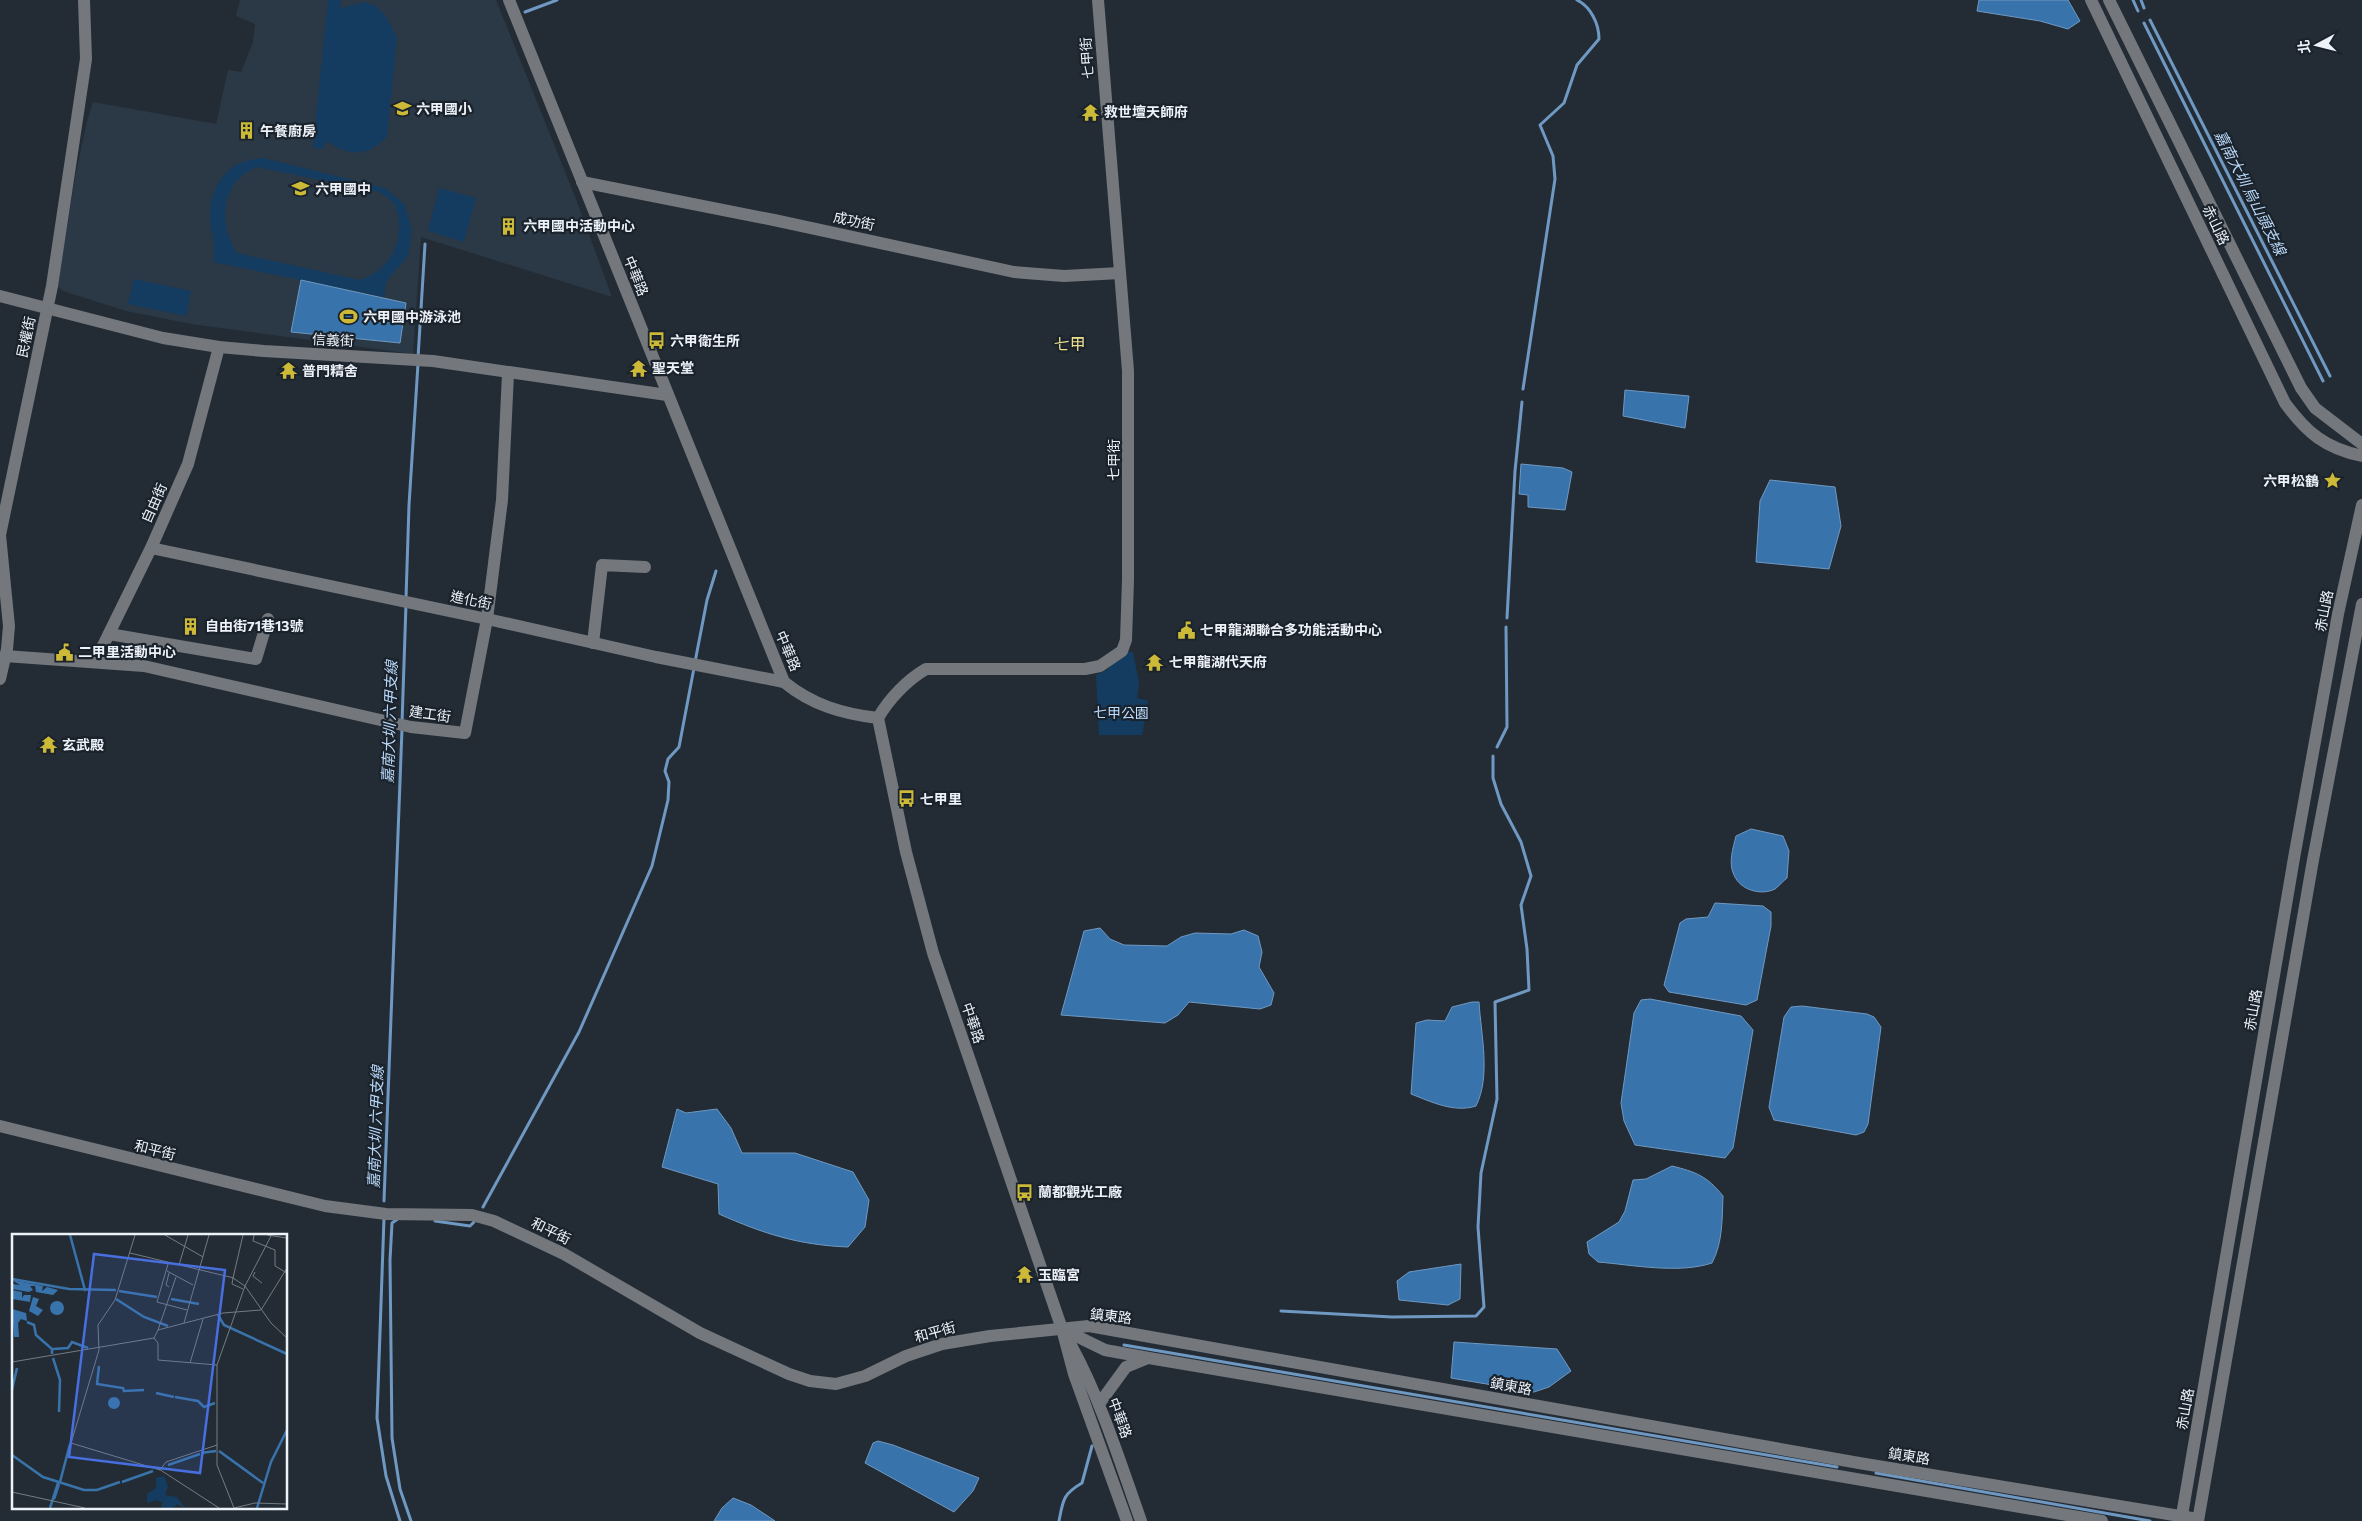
<svg xmlns="http://www.w3.org/2000/svg" width="2362" height="1521" font-family="Commissioner,'Noto Sans TC',sans-serif">
<style>
.built{fill:#2b3846}
.green{fill:#143c61;fill-rule:evenodd}
.water{fill:#3973ab;stroke:#6f99c2}
.lines{fill:none;stroke-linecap:round;stroke-linejoin:round}
.stream{stroke:#6f99c2;stroke-width:3}
.minor{stroke:#74787d;stroke-width:12}
.labels{text-anchor:middle;stroke-width:4.5;stroke-linejoin:round;paint-order:stroke}
.street-label{font-size:14px;fill:#edf2f9;stroke:#1a222b}
.poi-label{font-size:14px;font-weight:bold;fill:#edf2f9;stroke:#1a222b;text-anchor:start}
.park-label{font-size:14px;fill:#c0deff;stroke:#1a222b}
.water-label{font-size:15px;font-style:italic;fill:#b9d7f7;stroke:#1a222b}
.quarter-label{font-size:16px;fill:#ecdf90;stroke:#1a222b}
.inset-river{fill:none;stroke:#3973ab;stroke-width:2.5}
.inset-road{fill:none;stroke:#747b83;stroke-width:1}
.view{fill:#476fdf;fill-opacity:0.15;stroke:#476fdf;stroke-width:2.5}
.inset-edge{fill:none;stroke:#edf2f9;stroke-width:2.5}
</style>
<rect width="100%" height="100%" fill="#232c35"/>
<path class="built" d="M240,0H496L576,199L612,297L421,237L413,354L191,324L126,311L63,291L57,286L75,178L87,121L93,102L216,124L228,70L241,72L253,42L255,24L236,16Z"/>
<g class="green">
<path d="M328,0H341L340,8L365,2L376,6L385,15L397,37L387,137C365,158 351,156 325,141L323,149L313,148Z"/>
<path d="M263,158L385,188L404,204L412,230L408,256L386,282L384,297L213,262C217,241 211,237 210,217C209,196 220,172 240,163C247,160 255,159 263,158ZM257,167L379,192C384,195 391,199 394,204C398,210 398,217 399,223C400,251 386,271 360,280L237,253C218,223 220,182 257,167Z"/>
<path d="M439,188L476,198L464,242L428,231Z"/>
<path d="M134,279L191,291L186,316L128,304Z"/>
<path d="M1122,651L1133,652L1139,683L1137,698L1148,701L1142,735H1099L1096,675L1107,670Z"/>
</g>
<g class="water">
<path d="M1979,0H2068L2080,21L2068,29L2040,21L1977,11Z"/>
<path d="M301,280L406,303L400,343L291,332Z"/>
<path d="M1625,390L1689,396L1685,428L1623,416Z"/>
<path d="M1521,464L1563,468L1572,472L1565,510L1528,507V495L1519,494Z"/>
<path d="M1770,480L1835,487L1841,526L1829,569L1756,562L1760,501Z"/>
<path d="M1751,829L1783,836L1789,851L1787,878C1783,881 1779,886 1775,889C1761,896 1740,890 1734,875C1728,863 1733,848 1736,836Z"/>
<path d="M1715,903L1763,906L1771,912V926L1757,1000L1746,1005L1669,992L1664,985L1680,923L1686,919L1708,917Z"/>
<path d="M1100,928L1110,939L1124,945L1167,946L1181,937L1195,933L1231,934L1244,930L1258,936L1262,952L1259,967L1274,993L1271,1005L1260,1009L1189,1002L1178,1015L1165,1023L1061,1015L1084,931Z"/>
<path d="M1650,999L1741,1016L1753,1030L1733,1148L1725,1158L1635,1145L1624,1121L1621,1103L1634,1013L1641,1000Z"/>
<path d="M1472,1002H1479C1481,1035 1491,1076 1476,1106C1454,1113 1432,1102 1411,1094L1416,1023L1427,1020L1445,1021L1452,1007Z"/>
<path d="M1802,1006L1867,1014L1874,1017L1881,1027L1868,1124L1864,1132L1856,1135L1774,1120L1769,1107L1784,1017L1791,1007Z"/>
<path d="M677,1109L686,1113L717,1109L731,1128L742,1153H795L853,1172L869,1200L865,1227L848,1247C799,1245 764,1234 719,1214L718,1184L662,1167Z"/>
<path d="M1672,1166C1696,1172 1707,1176 1723,1196C1722,1219 1723,1242 1712,1263C1679,1274 1633,1265 1598,1262L1589,1254L1587,1242L1619,1222L1625,1211L1633,1180L1646,1179Z"/>
<path d="M1461,1264L1460,1299L1448,1305L1399,1300L1397,1281L1409,1272Z"/>
<path d="M1454,1342L1557,1349L1571,1371L1549,1387L1534,1392L1451,1378Z"/>
<path d="M878,1441L893,1445L979,1478L973,1491L954,1512L865,1463L873,1443Z"/>
<path d="M733,1498L751,1505L775,1521H714L722,1508Z"/>
</g>
<g class="lines">
<g class="stream">
<path d="M2133,0L2138,11"/>
<path d="M2141,0L2144,8"/>
<path d="M525,12L557,0"/>
<path d="M2150,20L2330,376"/>
<path d="M2144,23L2323,381"/>
<path d="M418,358L425,244"/>
<path d="M1523,389L1555,179L1553,156L1540,125L1564,103L1577,65L1599,39C1599,24 1591,7 1577,0"/>
<path d="M406,598L409,505L418,364"/>
<path d="M1507,618L1515,471L1522,402"/>
<path d="M695,662L707,600L716,571"/>
<path d="M402,723L406,604"/>
<path d="M1497,747L1507,727L1506,627"/>
<path d="M384,1201L402,729"/>
<path d="M483,1207L579,1032L652,866L668,800L669,782L665,771L668,759L679,747L694,668"/>
<path d="M384,1218L377,1418L386,1476L400,1521"/>
<path d="M399,1218L392,1223L390,1260L392,1438L400,1489L411,1521"/>
<path d="M435,1221L470,1226L474,1222"/>
<path d="M1281,1311L1392,1317L1476,1316L1484,1307L1478,1227L1481,1173L1497,1099L1495,1002L1529,990L1527,949L1521,905L1531,876L1521,842L1501,804L1493,778V756"/>
<path d="M1124,1345L1837,1467"/>
<path d="M1876,1473L2150,1521"/>
<path d="M1059,1521C1063,1500 1063,1494 1082,1483L1092,1446"/>
</g>
<g class="minor">
<path d="M509,0L784,682C812,705 843,714 878,718"/>
<path d="M2091,0L2285,403C2307,433 2325,448 2362,456"/>
<path d="M2109,0L2301,388L2315,408L2362,444"/>
<path d="M582,182L774,220L1014,272L1064,276L1120,273"/>
<path d="M0,296L163,338L219,347L264,351L433,361L667,395"/>
<path d="M151,548L487,619L656,657L784,682"/>
<path d="M109,634L256,659L268,619"/>
<path d="M593,643L602,565L645,567"/>
<path d="M5,656L144,666L411,727L465,733L487,619L502,500L508,374"/>
<path d="M95,662L151,548L188,464L219,347"/>
<path d="M0,679L7,649L9,626L0,535L52,286L86,59L84,0"/>
<path d="M878,718C889,699 907,680 926,669H1085L1100,666L1122,651L1126,640L1128,580V371L1098,0"/>
<path d="M878,718L906,852L933,953L1062,1329L1074,1374L1127,1521"/>
<path d="M0,1126L325,1206L386,1214L472,1215L494,1221L564,1254L700,1333L789,1374L810,1381L836,1384L865,1376L906,1356L942,1344L990,1336L1089,1326L1859,1463L2198,1519"/>
<path d="M1062,1329L1105,1350L1149,1358L2102,1521"/>
<path d="M1071,1345C1101,1400 1120,1462 1141,1521"/>
<path d="M1099,1404L1126,1367L1148,1358"/>
<path d="M2181,1521L2294,858L2338,614L2362,505"/>
<path d="M2198,1521L2313,860L2362,604"/>
</g>
</g>
<defs>
<symbol id="school-bare" viewBox="-9 -9 18 18"><path d="M0-5L7-2L0 1L-7-2ZM-4 1L0 2.5L4 1V4Q0 6-4 4Z" fill="#cdb938" stroke="#1a222b" stroke-width="2.5" paint-order="stroke"/></symbol>
<symbol id="temple-bare" viewBox="-9 -9 18 18"><path d="M0-6L5-2H3V0L6.5 2.5H4V6H1.5V3h-3V6H-4V2.5H-6.5L-3 0V-2H-5Z" fill="#cdb938" stroke="#1a222b" stroke-width="2.5" paint-order="stroke"/></symbol>
<symbol id="building-bare" viewBox="-9 -9 18 18"><path d="M-4-6H4V6H1V3H-1V6H-4ZM-2.5-4.3h1.7v1.8h-1.7ZM.8-4.3h1.7v1.8H.8ZM-2.5-1h1.7V.8h-1.7ZM.8-1h1.7V.8H.8Z" fill="#cdb938" stroke="#1a222b" stroke-width="2.5" paint-order="stroke"/></symbol>
<symbol id="stadium-bare" viewBox="-9 -9 18 18"><path d="M0-5a6.5 5 0 1 0 0 10a6.5 5 0 1 0 0-10ZM-3.5-1.8h7v3.6h-7Z" fill="#cdb938" stroke="#1a222b" stroke-width="2.5" paint-order="stroke"/></symbol>
<symbol id="bus-bare" viewBox="-9 -9 18 18"><path d="M-5-6H5V4H4V6H2V4H-2V6H-4V4H-5ZM-3.5-4V0h7V-4ZM-3.5 1.2v1.5H-2V1.2ZM2 1.2v1.5H3.5V1.2Z" fill="#cdb938" stroke="#1a222b" stroke-width="2.5" paint-order="stroke"/></symbol>
<symbol id="sight-bare" viewBox="-9 -9 18 18"><path d="M0-6L1.8-2.2L6-1.7L2.9 1.2L3.7 5.4L0 3.3L-3.7 5.4L-2.9 1.2L-6-1.7L-1.8-2.2Z" fill="#cdb938" stroke="#1a222b" stroke-width="2.5" paint-order="stroke"/></symbol>
<symbol id="civic-bare" viewBox="-9 -9 18 18"><path d="M-.6-6.5H3V-4.5H.6V-3L4-1V1h2V6H-6V1h2V-1L-.6-3ZM-1.2 2.5V6h2.4V2.5Z" fill="#cdb938" stroke="#1a222b" stroke-width="2.5" paint-order="stroke"/></symbol>
</defs>
<g fill-rule="evenodd">
<use href="#school-bare" x="390" y="96" width="25" height="25"/>
<use href="#temple-bare" x="1078" y="100" width="25" height="25"/>
<use href="#building-bare" x="234" y="118" width="25" height="25"/>
<use href="#school-bare" x="288" y="176" width="25" height="25"/>
<use href="#building-bare" x="496" y="214" width="25" height="25"/>
<use href="#stadium-bare" x="336" y="304" width="25" height="25"/>
<use href="#bus-bare" x="644" y="328" width="25" height="25"/>
<use href="#temple-bare" x="626" y="356" width="25" height="25"/>
<use href="#temple-bare" x="276" y="358" width="25" height="25"/>
<use href="#sight-bare" x="2320" y="468" width="25" height="25"/>
<use href="#building-bare" x="178" y="614" width="25" height="25"/>
<use href="#civic-bare" x="1174" y="618" width="25" height="25"/>
<use href="#civic-bare" x="52" y="640" width="25" height="25"/>
<use href="#temple-bare" x="1142" y="650" width="25" height="25"/>
<use href="#temple-bare" x="36" y="732" width="25" height="25"/>
<use href="#bus-bare" x="894" y="786" width="25" height="25"/>
<use href="#bus-bare" x="1012" y="1180" width="25" height="25"/>
<use href="#temple-bare" x="1012" y="1262" width="25" height="25"/>
</g>
<g class="labels">
<g class="street-label">
<text transform="translate(1087 58) rotate(-94)" y="5">七甲街</text>
<text transform="translate(854 221) rotate(12)" y="5">成功街</text>
<text transform="translate(2216 225) rotate(64)" y="5">赤山路</text>
<text transform="translate(636 276) rotate(68)" y="5">中華路</text>
<text transform="translate(26 337) rotate(-78)" y="5">民權街</text>
<text transform="translate(333 340) rotate(3)" y="5">信義街</text>
<text transform="translate(1114 460) rotate(-90)" y="5">七甲街</text>
<text transform="translate(154 503) rotate(-66)" y="5">自由街</text>
<text transform="translate(471 600) rotate(12)" y="5">進化街</text>
<text transform="translate(2324 611) rotate(-79)" y="5">赤山路</text>
<text transform="translate(788 651) rotate(67)" y="5">中華路</text>
<text transform="translate(430 714) rotate(8)" y="5">建工街</text>
<text transform="translate(2253 1010) rotate(-80)" y="5">赤山路</text>
<text transform="translate(973 1023) rotate(71)" y="5">中華路</text>
<text transform="translate(155 1150) rotate(14)" y="5">和平街</text>
<text transform="translate(551 1231) rotate(26)" y="5">和平街</text>
<text transform="translate(1111 1316) rotate(7)" y="5">鎮東路</text>
<text transform="translate(935 1332) rotate(-15)" y="5">和平街</text>
<text transform="translate(1511 1386) rotate(10)" y="5">鎮東路</text>
<text transform="translate(2185 1409) rotate(-80)" y="5">赤山路</text>
<text transform="translate(1120 1418) rotate(70)" y="5">中華路</text>
<text transform="translate(1909 1456) rotate(9)" y="5">鎮東路</text>
</g>
<g class="poi-label">
<text x="416" y="114">六甲國小</text>
<text x="1104" y="117">救世壇天師府</text>
<text x="260" y="136">午餐廚房</text>
<text x="315" y="194">六甲國中</text>
<text x="523" y="231">六甲國中活動中心</text>
<text x="363" y="322">六甲國中游泳池</text>
<text x="670" y="346">六甲衛生所</text>
<text x="652" y="373">聖天堂</text>
<text x="302" y="376">普門精舍</text>
<text x="2319" y="486" text-anchor="end">六甲松鶴</text>
<text x="205" y="631">自由街71巷13號</text>
<text x="1200" y="635">七甲龍湖聯合多功能活動中心</text>
<text x="78" y="657">二甲里活動中心</text>
<text x="1169" y="667">七甲龍湖代天府</text>
<text x="62" y="750">玄武殿</text>
<text x="920" y="804">七甲里</text>
<text x="1038" y="1197">蘭都觀光工廠</text>
<text x="1038" y="1280">玉臨宮</text>
</g>
<g class="park-label">
<text x="1121" y="718">七甲公園</text>
</g>
<g class="water-label">
<text transform="translate(2250 193) rotate(63)" y="5">嘉南大圳 烏山頭支線</text>
<text transform="translate(390 722) rotate(-88)" y="5">嘉南大圳 六甲支線</text>
<text transform="translate(376 1127) rotate(-88)" y="5">嘉南大圳 六甲支線</text>
</g>
<g class="quarter-label">
<text x="1070" y="350">七甲</text>
</g>
</g>
<g transform="translate(12 1234)">
<rect width="275" height="275" fill="#232c35"/>
<path d="M152,242L156,252L153,261L165,263L173,274L165,270L161,274H150V268L145,266L135,269V260L144,254V244Z" fill="#143c61"/>
<path d="M0,46L31,52L30,57L35,53L46,56L41,61L24,58L23,52H18L21,56L17,58L0,55V50L8,51ZM0,56L10,58V64L12,61H19L18,68L0,65ZM21,63L27,65L24,72L31,76L26,82L17,77ZM38 74a7 7 0 1 1 14 0a7 7 0 1 1-14 0ZM0,75L14,79L15,87L9,85L6,89L7,103H2ZM96 169a6 6 0 1 1 12 0a6 6 0 1 1-12 0Z" fill="#3973ab"/>
<path class="inset-river" d="M58,1L73,56L78,55M0,45L57,55L104,56M107,57L145,63M104,65L132,83L156,92M159,65L187,70M206,81L212,91L275,120M15,88L22,91L24,101L40,115V120M41,115L56,114L60,108L76,114M41,124L48,146L47,178M87,132L85,150L111,154L112,157L132,156M0,156L5,134M144,159L162,163M163,163L186,167L192,173L203,169M207,217L251,249M189,219L204,217M0,221L31,243L72,256H85L108,248M156,231L188,220M48,248L58,210M110,248L141,237M42,265L47,250M38,274L46,249M245,274L259,228L275,196"/>
<path class="inset-road" d="M153,1L191,23M231,1L221,44L233,52M242,1L241,7L263,16M255,1L275,4M259,2L233,52L259,89L275,104M263,16V32L275,39M118,19L222,44M156,30L145,68L175,76M167,31L176,1M155,37L181,51M243,38L241,42L250,49M221,44L220,50L231,55M157,53L154,51L157,39M249,76L275,34M172,89L197,1M146,96L164,43M142,104L146,96L211,79L249,76M142,104L146,109V126L205,131M0,128L142,104M178,129L191,85M59,209L87,116L86,91L103,66L123,1M59,209L148,236M147,235L207,274M148,236L154,228L205,211M0,258L73,274M222,274L205,231V131L233,52M222,274L243,269L275,270"/>
<path class="view" d="M82,20L213,36L188,239L57,223Z"/>
<rect width="275" height="275" class="inset-edge"/>
</g>
<g transform="translate(2317 45) rotate(263)" stroke="#1a222b" stroke-width="4" paint-order="stroke">
<path d="M0-4L9 19L0 12L-9 19Z" fill="#edf2f9"/>
<text y="-8" font-size="14" font-weight="bold" text-anchor="middle" fill="#edf2f9">北</text>
</g>
</svg>
